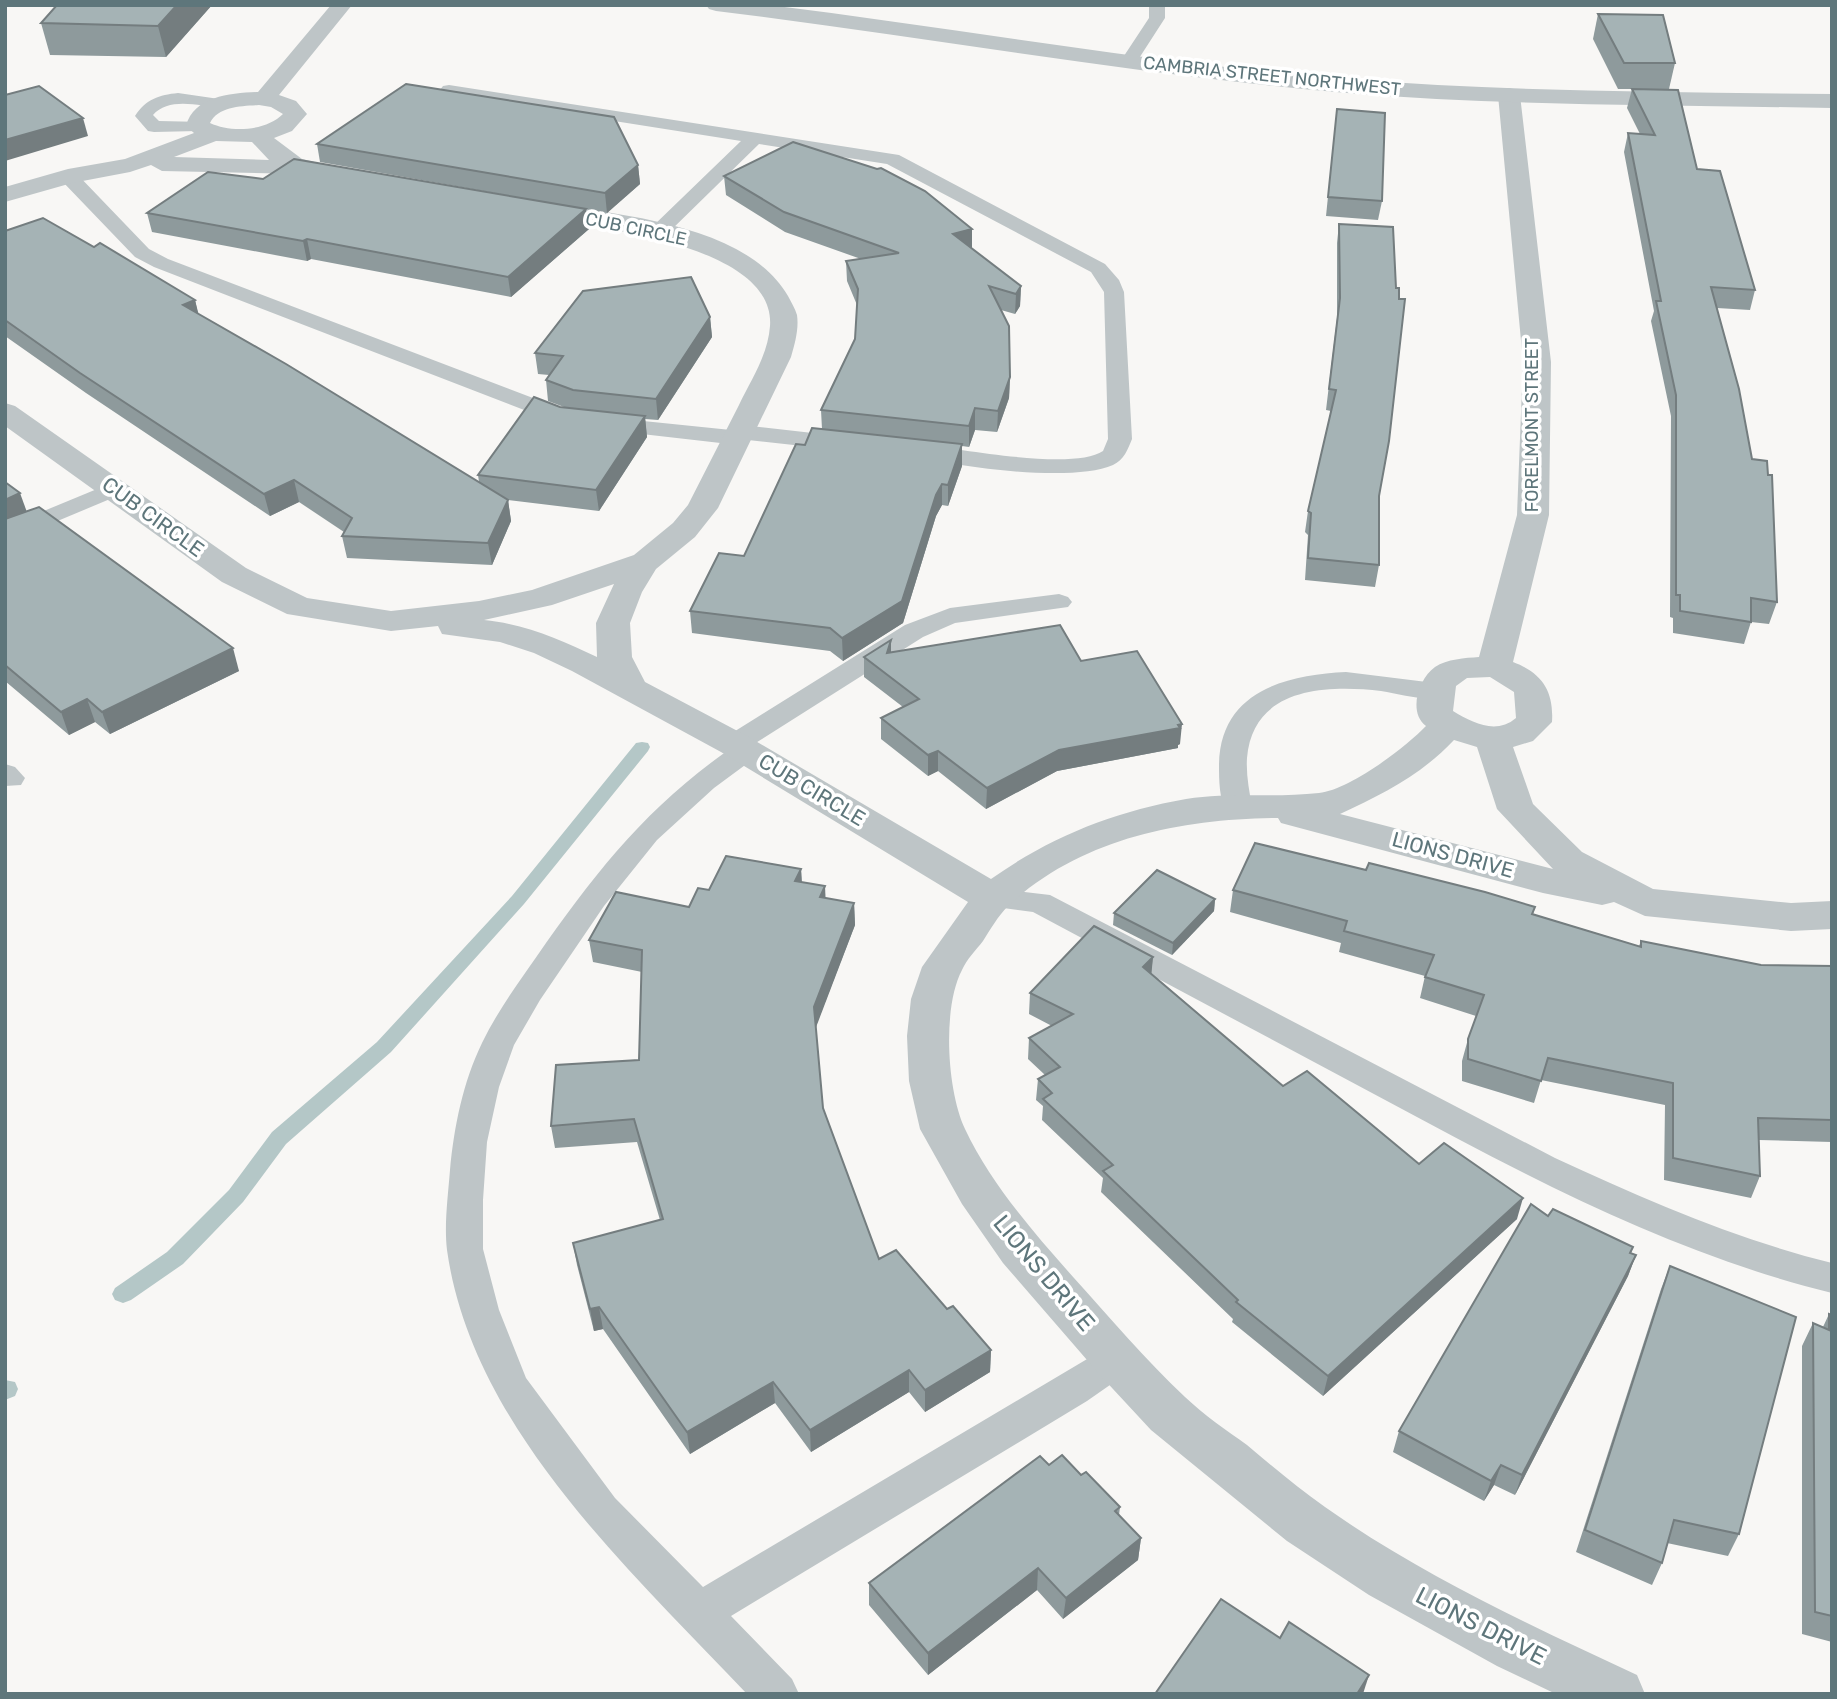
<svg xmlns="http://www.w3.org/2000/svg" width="1837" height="1699" font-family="Rubik,sans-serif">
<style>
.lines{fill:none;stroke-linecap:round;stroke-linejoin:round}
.stream{fill:#b4c7c7;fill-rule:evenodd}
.service{fill:#bec5c7;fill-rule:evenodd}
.minor{fill:#bec5c7;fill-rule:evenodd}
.tertiary{fill:#bec5c7;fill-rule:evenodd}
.wall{fill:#8e9a9c}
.shaded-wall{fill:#747d7f}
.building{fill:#a5b3b5;stroke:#747d7f;stroke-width:2}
.labels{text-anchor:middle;stroke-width:7;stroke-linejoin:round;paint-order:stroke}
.far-street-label{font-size:18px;fill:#5e767b;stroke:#fff}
.street-label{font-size:21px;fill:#5e767b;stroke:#fff}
.near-street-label{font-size:24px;fill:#5e767b;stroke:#fff}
</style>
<rect width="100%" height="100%" fill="#f8f7f5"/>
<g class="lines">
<g class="stream">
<path d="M642,742L648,743L650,747L648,751L524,904L391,1052L286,1144L243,1202L183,1264L131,1300L123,1303L115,1300L112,1294L115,1288L167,1252L229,1190L272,1132L377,1042L512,896L636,743Z"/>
<path d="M5,1380L15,1382L18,1389L15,1396L5,1400Z"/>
</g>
<g class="service">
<path d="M1149,5H1165V18L1134,66H1122L1120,62L1149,18Z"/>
<path d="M449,85L899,155L1105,264L1119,280L1124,292L1132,439C1128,449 1124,460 1113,465C1072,483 958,467 914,456L910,451L914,446L922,444C959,449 1074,471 1103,451L1108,439L1104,292L1091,272L887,164L759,144L666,235H652L649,231L652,227L741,141L443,94L440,90L443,86Z"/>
<path d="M178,93L226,100L229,104L220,109C200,105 168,97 153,115L159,121L204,122L207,126L198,131L154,132L148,131L135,116C146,99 159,95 178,93Z"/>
<path d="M68,170L75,172L149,249L168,259L575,414L731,430L741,425L848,437L856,439L860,444L856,449L848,451L748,440L738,445L563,425L154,267L135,257L61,180L59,176Z"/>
<path d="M114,482L122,484L126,489L122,494L5,543V527Z"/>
<path d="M1059,594L1068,597L1072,602L1068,607L955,623L923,637L754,744L760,751L756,757L714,788L657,840L604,906L540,1000L514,1045L499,1087L487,1142L483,1200V1249L499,1310L526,1378L615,1498L703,1587L1104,1349L1117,1344L1130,1349L1136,1360L1130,1371L1087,1401L731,1616L792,1679L799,1694H747C630,1570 472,1428 447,1250C444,1225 448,1196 450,1170C454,1127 463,1082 482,1043C497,1012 518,983 537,956C595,873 644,810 727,751L720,744L724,738L905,625L950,608Z"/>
<path d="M1346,672L1435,683L1445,685L1449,691L1445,697C1425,702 1401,694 1381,691C1326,685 1253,687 1247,758C1246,774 1249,790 1252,806L1247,813L1237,815L1227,813C1219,800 1219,780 1219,765C1220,691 1286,675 1346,672Z"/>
<path d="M5,764L15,767L25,778L21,785L5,786Z"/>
<path d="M992,888L1050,895L1555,1158C1646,1200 1735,1239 1832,1263V1293C1673,1254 1530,1178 1387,1101C1269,1038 1151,975 1033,912L981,905L977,898L981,891Z"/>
</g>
<g class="minor">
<path d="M331,5H352L279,95L296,101L307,114L292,131L274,138L302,159L347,170L350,175L347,180L338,182L300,174L162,171L151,165L130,172L72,183L5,202V187L68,169L125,159L194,133L186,126C194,96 231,93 258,92ZM259,105L271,107L283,114C266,131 231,133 210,123C218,106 242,106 259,105ZM216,141L252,142L269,160L174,157Z"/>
<path d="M1509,88L1517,90L1520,95L1551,362L1549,515L1513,662C1542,673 1554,691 1552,722L1533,741L1513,747L1533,804L1582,852L1653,889L1791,903L1832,901V929L1791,931L1645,916L1614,902L1602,905L1543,893L1281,823L1278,818C1181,819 1081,838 1008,906C998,916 990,930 983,941C976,950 967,959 962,970C942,1008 947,1091 965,1129C991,1184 1034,1233 1074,1278C1110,1318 1146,1360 1185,1397C1204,1415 1226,1430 1247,1445C1272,1466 1298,1488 1325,1507C1421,1575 1530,1625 1637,1675L1645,1694H1556L1497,1666L1369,1595L1287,1541L1151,1430L1100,1375L1003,1263L962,1204L920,1129L909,1081L907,1036L911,999L922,967L968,902L721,752L572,671L534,653L500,642L442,634L438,626L391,631L287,614L222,582L5,426V403L15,406L246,568L307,598L391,611L479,601L532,590L634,555L673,523L688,505C705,472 722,438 739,405C751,380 768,355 770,326C776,244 591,226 535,218L526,215L522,210L526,205L535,202C612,214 745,222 788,296C791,302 795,308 797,315C799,329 795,343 791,357L718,508L695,537L656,569L642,592L630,623L632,657L645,682L747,736L991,879C1050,837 1113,812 1186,799C1230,792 1275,798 1319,793C1349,790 1405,748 1426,726C1408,713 1418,679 1435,667C1447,659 1465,658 1479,657L1517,515L1523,362L1498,95L1501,90ZM614,584L596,623L597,657C561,640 525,624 484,620L552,605ZM1490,677L1514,692L1516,718C1496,735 1473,723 1453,711L1456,686L1467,678ZM1454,740L1477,747L1497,809L1553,869L1340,814C1383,794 1421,775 1454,740Z"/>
</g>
<path class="tertiary" d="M706,5H769C963,29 1155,64 1349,79C1510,92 1671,92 1832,94V108C1670,105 1508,106 1347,93C1136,75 927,37 716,11L709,9Z"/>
</g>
<g class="wall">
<path d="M212,5L166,57L50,55L41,23Z"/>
<path d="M1598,14L1675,63L1669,89H1618L1593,39Z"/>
<path d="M1632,89L1697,169L1755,290L1750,310L1717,308L1777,602L1769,624L1751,622L1744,644L1673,633V618L1670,617L1671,416L1651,321L1654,311L1624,152L1628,133L1640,134L1627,108Z"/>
<path d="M1337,109L1382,201L1378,220L1326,216Z"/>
<path d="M317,144L638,165L640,184L607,213L320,162Z"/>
<path d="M724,176L972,249L1021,286L1020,306L1015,314L1001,310L1010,377L1009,398L997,432L975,430L969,447L962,446V466L948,506L942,505L936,516L903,623L843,661L830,651L692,633L690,611L744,556L805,445L822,429L821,410L855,339L857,305L847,281L846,261L861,259L785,232L726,195Z"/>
<path d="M147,213L589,229L511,297L311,259L307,261L152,232Z"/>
<path d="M1339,224L1379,497V565L1375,587L1305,580L1308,535L1305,532L1308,511L1331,411L1326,410L1337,318V243Z"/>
<path d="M5,231L94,247L195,300L198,314L479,482L478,475L560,407H564L548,401L546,380L549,375L538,374L535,353L710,317L712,337L658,420L645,419L647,437L599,511L508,500L511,521L492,565L347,558L342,536L344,532L299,502L270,516L86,393L5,336Z"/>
<path d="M5,482L26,511L239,671L110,734L95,722L69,735L5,681Z"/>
<path d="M891,640V652L1081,661L1180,744L1178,745V748L1057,771L986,809L938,771L928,776L881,739V718L903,707L864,677V657Z"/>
<path d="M801,869L802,882L825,898L854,903L855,925L815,1028L823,1108L879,1259L947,1309L991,1350L990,1372L925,1412L909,1392L811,1452L775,1403L690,1454L603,1329L594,1331L577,1265L573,1243L660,1220L637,1142L555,1148L551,1126L639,1060L642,972L593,962L589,940L689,907L709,890Z"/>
<path d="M1366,870L1535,907L1533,914L1639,946L1641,941L1761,965L1832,966V1142L1759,1140L1760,1176L1751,1198L1664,1180L1665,1105L1541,1080L1534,1103L1462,1081V1061L1468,1039L1476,1016L1420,998L1425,976L1339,952L1341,943L1230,912L1233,890Z"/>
<path d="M1215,899L1214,911L1172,955L1113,925L1114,913Z"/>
<path d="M1153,957L1151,973L1283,1086L1517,1219L1323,1396L1232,1322L1233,1319L1101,1192L1103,1178L1042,1120L1043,1106L1036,1100L1038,1079L1045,1075L1028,1059L1029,1038L1052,1026L1029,1014L1030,993Z"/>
<path d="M1548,1216L1633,1247L1631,1253L1636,1255L1628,1276L1515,1495L1494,1485L1484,1501L1393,1452L1399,1431Z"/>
<path d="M1670,1266L1739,1534L1728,1556L1667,1543L1662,1563L1652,1585L1576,1552L1661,1289Z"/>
<path d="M1829,1314L1832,1315V1642L1802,1634V1346L1813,1323L1823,1327Z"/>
<path d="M1049,1465L1081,1475L1120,1507L1119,1515L1141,1538L1138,1560L1063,1619L1037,1590L928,1675L869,1605V1583Z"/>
</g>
<g class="shaded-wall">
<path d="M177,5H212L166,57L158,26Z"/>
<path d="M83,118L88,136L5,161V140Z"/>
<path d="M638,165L640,184L607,213L605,193Z"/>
<path d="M586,209L589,229L511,297L508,277Z"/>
<path d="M972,229V249L953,234Z"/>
<path d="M307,239L311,259L307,261L303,241Z"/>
<path d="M1021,286L1020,306L1015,314L1016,294Z"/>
<path d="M195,300L200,320L183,305Z"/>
<path d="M710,317L712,337L658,420L656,399Z"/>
<path d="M1010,377L1009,398L997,432L998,411Z"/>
<path d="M975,408V430L969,447V426Z"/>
<path d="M645,416L647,437L599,511L596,490Z"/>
<path d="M962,444V466L948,506V485Z"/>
<path d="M294,480L299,502L270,516L264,494Z"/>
<path d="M942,484V505L936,516L903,623L843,661L842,638L936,495Z"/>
<path d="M20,493L28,515L5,524V500Z"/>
<path d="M508,500L511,521L492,565L488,543Z"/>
<path d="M891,640V660L887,653Z"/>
<path d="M233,648L239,671L110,734L102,712Z"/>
<path d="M87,699L95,722L69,735L61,712Z"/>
<path d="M1182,724L1180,744L1178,745V748L1057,771L986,809L987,788L1059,750Z"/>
<path d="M938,751V771L928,776V755Z"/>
<path d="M801,869L802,891L795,881Z"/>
<path d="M825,886L826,908L820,897Z"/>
<path d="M1215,899L1214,911L1172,955L1173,943Z"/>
<path d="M854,903L855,925L815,1030L814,1007Z"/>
<path d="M1153,957L1151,978L1143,967Z"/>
<path d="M1523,1198L1517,1219L1323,1396L1328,1376Z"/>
<path d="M1636,1255L1628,1276L1515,1495L1522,1475Z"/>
<path d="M599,1307L603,1329L594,1331L590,1309Z"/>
<path d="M991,1350L990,1372L925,1412V1390Z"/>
<path d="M909,1370V1392L811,1452L810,1430Z"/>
<path d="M773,1382L775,1403L690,1454L687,1432Z"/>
<path d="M1501,1465L1494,1485L1484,1501L1491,1481Z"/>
<path d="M1141,1538L1138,1560L1063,1619L1066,1598Z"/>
<path d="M1038,1568L1037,1590L928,1675V1653Z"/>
<path d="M1369,1675L1363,1694H1357Z"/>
</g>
<g class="building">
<path d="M57,5H177L158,26L41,23Z"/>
<path d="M1598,14L1663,15L1675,63H1624Z"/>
<path d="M406,84L614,117L638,165L605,193L317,144Z"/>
<path d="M39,86L83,118L5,140V95Z"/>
<path d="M1632,89L1678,90L1697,169L1720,171L1755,290L1711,287L1739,389L1752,459L1767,461L1768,475H1772L1777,602L1751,598V622L1680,611V595H1676V395L1656,301H1661L1628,133L1655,135Z"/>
<path d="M1337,109L1385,113L1382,201L1328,197Z"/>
<path d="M793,142L877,169L881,168L925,191L972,229L953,234L1021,286L1016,294L989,286L1009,326L1010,377L998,411L975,408L969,426L821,410L855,339L858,289L846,261L899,253L784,212L724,176Z"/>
<path d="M294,159L586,209L508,277L307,239L303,241L147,213L208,172L263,179Z"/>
<path d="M43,218L94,247L100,243L195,300L183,305L286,364L508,500L488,543L342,536L352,518L294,480L264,494L80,373L5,320V231Z"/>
<path d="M1339,224L1393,227L1396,288H1399V299H1405L1389,441L1379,496V565L1308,558L1311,513L1308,511L1336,390L1329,389L1340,298Z"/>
<path d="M691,277L710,317L656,399L573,390L546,380L563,356L535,353L583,291Z"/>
<path d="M534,397L560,407L645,416L596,490L478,475Z"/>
<path d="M812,428L962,444L948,485L942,484L936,495L902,601L842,638L830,628L690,611L719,553L744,556L796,444L805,445Z"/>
<path d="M5,482L20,493L5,500Z"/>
<path d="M39,507L233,648L102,712L87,699L61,712L5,665V519Z"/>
<path d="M1060,625L1081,661L1137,651L1182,724L1178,725L1180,728L1059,750L987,788L938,751L928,755L881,718L919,699L864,657L891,640L887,653Z"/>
<path d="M1255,843L1366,870L1369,863L1485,892L1535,907L1532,914L1641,947V941L1761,965L1832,966V1120L1758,1118L1760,1176L1673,1158V1083L1548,1058L1541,1081L1468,1059V1039L1484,995L1425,977L1434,955L1344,931L1347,921L1233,890Z"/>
<path d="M726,856L801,869L795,881L825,886L820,897L854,903L814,1007L823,1108L879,1259L896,1250L947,1309L953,1306L991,1350L925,1390L909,1370L810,1430L773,1382L687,1432L599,1307L590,1309L573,1243L663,1219L634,1119L551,1126L556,1065L639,1060L642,950L589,940L616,892L689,907L698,888L709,890Z"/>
<path d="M1157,870L1215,899L1173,943L1114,913Z"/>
<path d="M1094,926L1153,957L1143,967L1283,1086L1307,1071L1419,1164L1444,1143L1523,1198L1328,1376L1236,1302L1238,1300L1103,1171L1113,1165L1043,1099L1052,1093L1038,1079L1060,1067L1029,1038L1073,1014L1030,993Z"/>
<path d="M1531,1204L1548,1216L1553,1209L1633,1247L1630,1253L1636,1255L1522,1475L1501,1465L1491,1481L1399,1431Z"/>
<path d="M1670,1266L1796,1317L1739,1534L1674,1520L1662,1563L1585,1530Z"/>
<path d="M1829,1314L1832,1315V1616L1815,1612L1813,1323L1829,1330Z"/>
<path d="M1062,1455L1081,1475L1086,1472L1120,1507L1115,1511L1141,1538L1066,1598L1038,1568L928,1653L869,1583L1040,1456L1049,1465Z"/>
<path d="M1221,1599L1280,1638L1289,1622L1369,1675L1357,1694H1155Z"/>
</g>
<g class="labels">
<g class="far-street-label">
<text transform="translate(1272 76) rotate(6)" y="6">CAMBRIA STREET NORTHWEST</text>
<text transform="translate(636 229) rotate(12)" y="6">CUB CIRCLE</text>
<text transform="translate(1532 425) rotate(-90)" y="6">FORELMONT STREET</text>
</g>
<g class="street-label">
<text transform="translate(153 517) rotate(36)" y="7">CUB CIRCLE</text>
<text transform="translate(812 790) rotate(31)" y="7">CUB CIRCLE</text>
<text transform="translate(1453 855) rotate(15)" y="7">LIONS DRIVE</text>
</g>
<g class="near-street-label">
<text transform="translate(1044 1273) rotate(50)" y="8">LIONS DRIVE</text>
<text transform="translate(1481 1626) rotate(27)" y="8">LIONS DRIVE</text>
</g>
</g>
<rect width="1837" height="1699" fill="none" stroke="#5e767b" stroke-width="14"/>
</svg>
